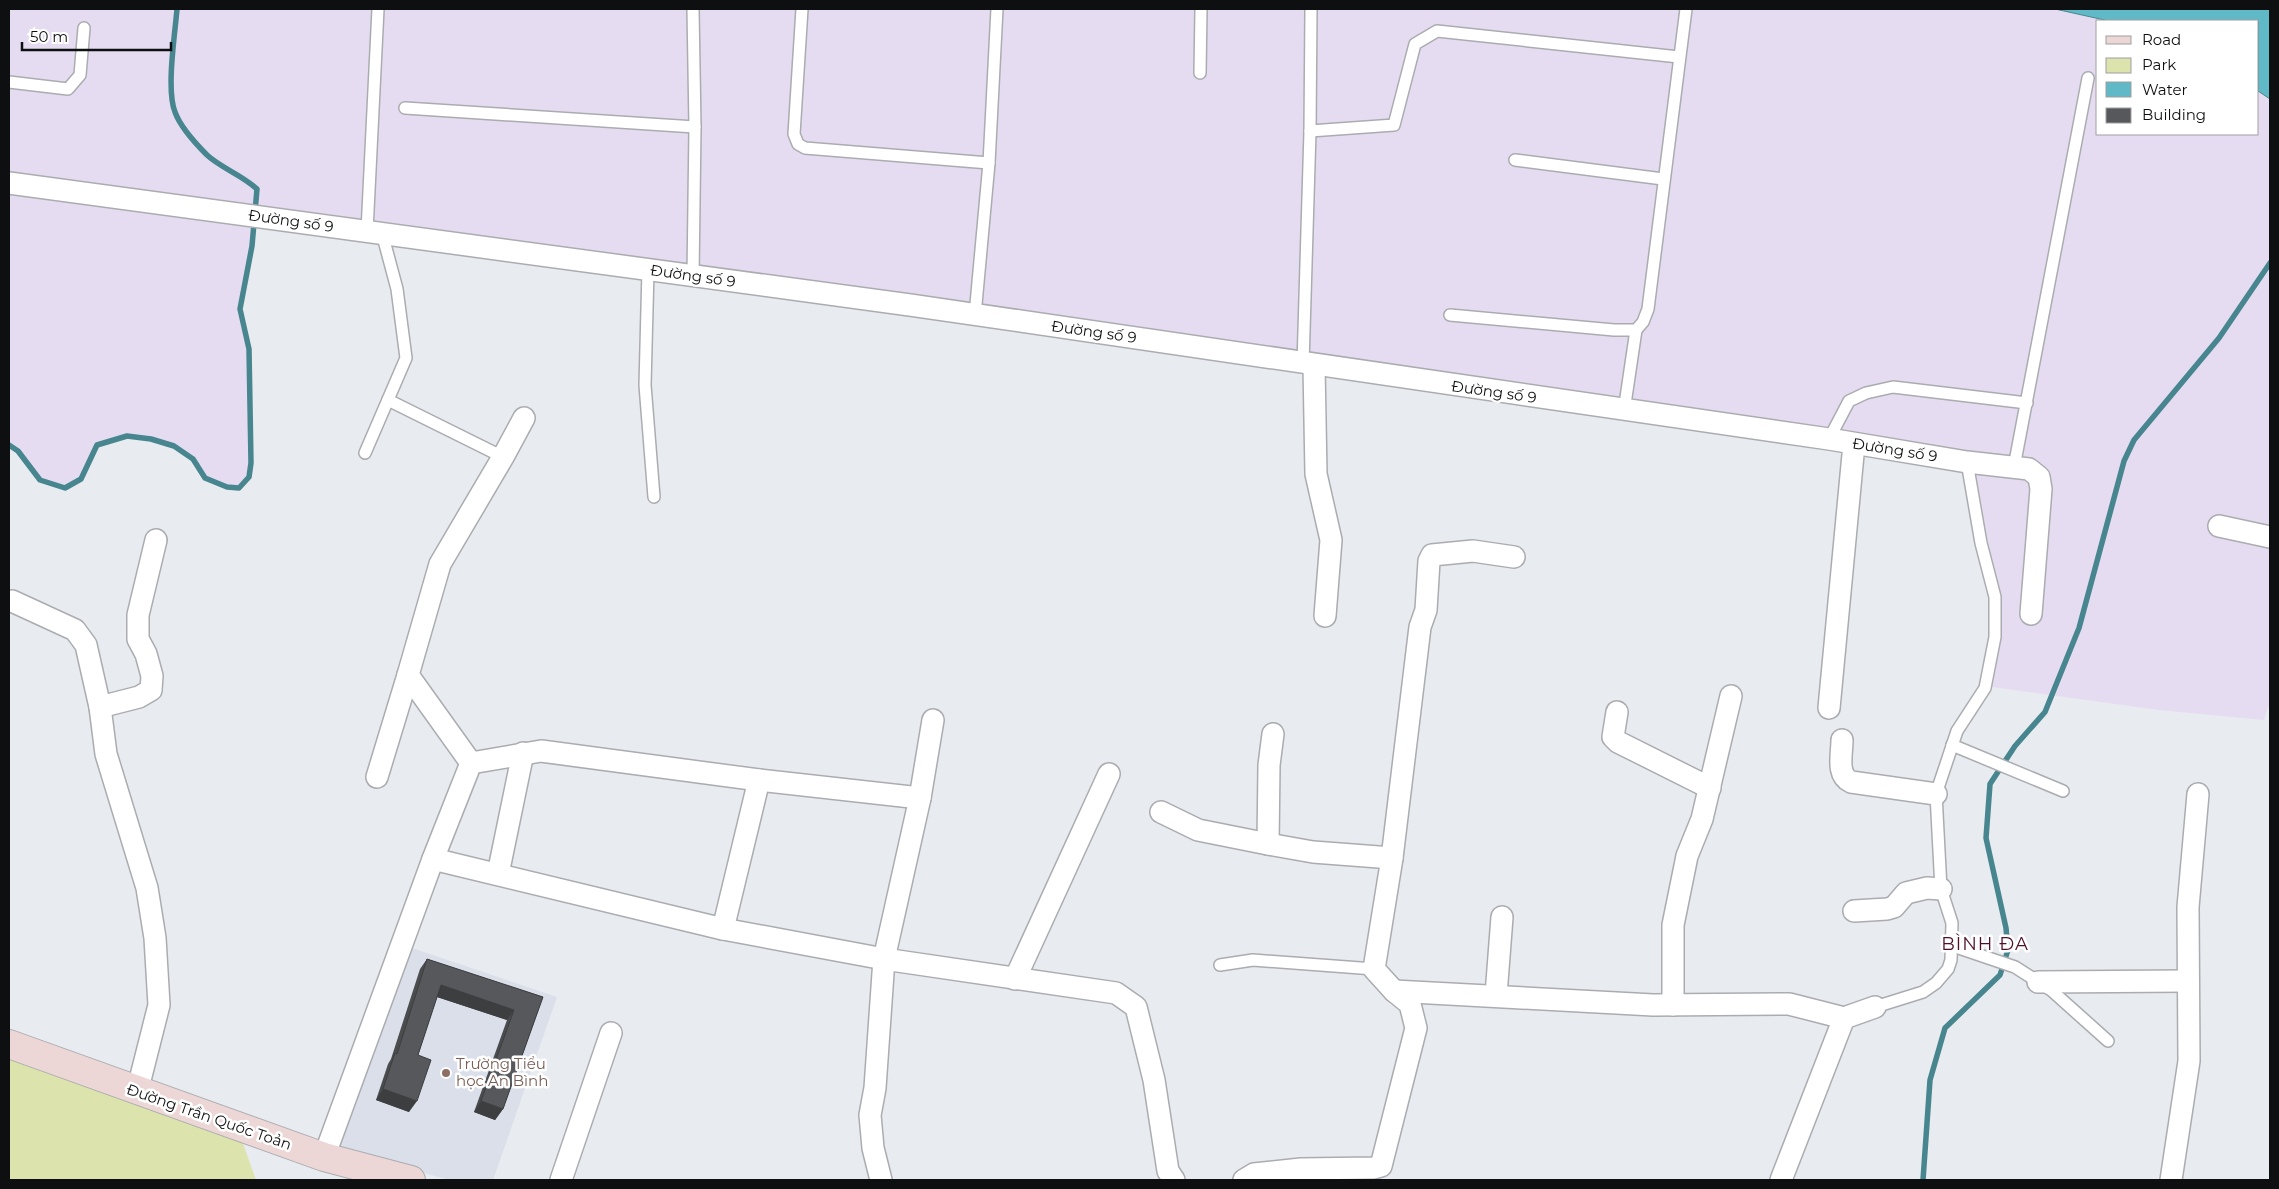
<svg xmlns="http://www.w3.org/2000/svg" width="2279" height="1189" font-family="Montserrat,sans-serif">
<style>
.industrial{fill:#e6dcf1}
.built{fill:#dadfea}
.green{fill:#dde3ac}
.water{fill:#60b9c6;stroke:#47868f}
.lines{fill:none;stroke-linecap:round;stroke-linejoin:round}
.stream{stroke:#47868f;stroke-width:5.5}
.service-casing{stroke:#aaacb0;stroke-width:14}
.minor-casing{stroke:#aaacb0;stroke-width:24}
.secondary-casing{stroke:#aaacb0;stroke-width:30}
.service{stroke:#fff;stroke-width:11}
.minor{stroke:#fff;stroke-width:21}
.secondary{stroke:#ecd7d6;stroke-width:28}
.wall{fill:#4a4c4e}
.shaded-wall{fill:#3c3e40}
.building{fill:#56585b;stroke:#3c3e40}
.education-dot{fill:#8d6e63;stroke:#fff;stroke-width:2}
.labels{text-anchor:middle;stroke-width:5;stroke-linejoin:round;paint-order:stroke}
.street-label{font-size:15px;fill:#0e0f10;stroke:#fff}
.education-label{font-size:15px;fill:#785e54;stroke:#fff;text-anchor:start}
.quarter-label{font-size:18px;letter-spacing:1px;fill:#520f29;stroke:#fff}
</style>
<rect width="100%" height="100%" fill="#e8ebef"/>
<path class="industrial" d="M9,9H2055L2109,21H2098V134H2258V91L2270,99V707H2268L2264,720L2159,710L1992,687L2001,643L2002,598L1988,542L1973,455L255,210L252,246L240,309L249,349L251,463L249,477L239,488L226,487L205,478L193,459L174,446L151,439L127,436L97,445L81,479L65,488L40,480L19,451L9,445Z"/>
<path class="built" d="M409,947L557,997L493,1180H450L334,1149Z"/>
<path class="green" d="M9,1056L242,1141L256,1180H9Z"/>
<path class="water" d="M2055,9H2270V99L2258,91V21H2109Z"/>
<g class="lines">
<g class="stream">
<path d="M9,445L18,451L40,480L65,488L81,479L97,445L127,436L151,439L174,446L193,459L205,478L227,487L239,488L249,477L251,463L249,349L240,309L252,246L257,189C242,175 221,168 207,155C196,144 180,126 175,112C166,90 175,34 177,9"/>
<path d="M1923,1180L1930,1080L1945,1028L2000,975L2008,950L2006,928L1986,838L1990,784L2015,746L2045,712L2079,628L2124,461L2134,440L2219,338L2270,263"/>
</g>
<defs>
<g id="service">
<path d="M693,9L695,127L693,276"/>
<path d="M802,9L794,134L798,144L805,148L989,163"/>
<path d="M1200,73L1201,9"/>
<path d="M9,82L68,89L80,75L84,28"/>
<path d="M405,108L695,127"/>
<path d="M1310,131L1394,125L1415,44L1437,31L1679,57"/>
<path d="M1515,160L1663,179"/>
<path d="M367,231L378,9"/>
<path d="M648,270L645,385L654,497"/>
<path d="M975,315L989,163L997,9"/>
<path d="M1450,315L1614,330H1636L1643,322L1648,309L1686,9"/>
<path d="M1303,364L1310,131L1311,9"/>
<path d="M388,400L503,457"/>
<path d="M1624,411L1636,330"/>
<path d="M1829,439L1849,401L1866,393L1893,387L2027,403"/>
<path d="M365,453L406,358L397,289L382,233"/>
<path d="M2014,467L2088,78"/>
<path d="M1952,745L2063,791"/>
<path d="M1953,946L2015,967L2051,990L2108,1041"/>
<path d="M1220,965L1253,960L1374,969"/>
<path d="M1875,1007L1923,992L1936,983L1948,969L1951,960L1952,923L1941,889L1936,794L1957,731L1985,688L1995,637V597L1981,543L1967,462"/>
</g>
<g id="minor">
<path d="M9,183L910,305L1829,439L1967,462L2029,469L2039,477L2041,489L2031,614"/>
<path d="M1314,366L1316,474L1331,540L1325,616"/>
<path d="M2219,526L2270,537"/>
<path d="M12,601L75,630L86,645L100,707L106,754L147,888L155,938L159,1005L137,1092"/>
<path d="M100,707L139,697L151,690L152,676L146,654L138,639V615L156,540"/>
<path d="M1829,708L1854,444"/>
<path d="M1617,712L1613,737L1618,742L1710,788"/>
<path d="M1842,740C1842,755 1836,775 1851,782L1936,794"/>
<path d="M471,763L408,675L440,564L503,457L524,418"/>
<path d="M377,777L408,675"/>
<path d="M1161,812L1198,830L1268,844L1313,852L1392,858"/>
<path d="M1268,844L1269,765L1273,734"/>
<path d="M433,859L723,929L884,959L1116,993L1136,1007L1154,1080L1168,1171L1174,1180"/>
<path d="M498,874L523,753"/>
<path d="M1854,911L1887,909L1894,907L1906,893L1927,888L1941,889"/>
<path d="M723,929L759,780"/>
<path d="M1015,979L1109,774"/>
<path d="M2038,982L2188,981"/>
<path d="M1394,991L1653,1005L1789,1004L1844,1018"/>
<path d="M1496,995L1502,917"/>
<path d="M1673,1005V925L1687,856L1702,819L1731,696"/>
<path d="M324,1157L433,859L471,763L541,751L759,780L920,798"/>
<path d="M561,1180L611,1033"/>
<path d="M881,1180L873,1148L870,1115L875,1088L884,959L920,798L933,720"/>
<path d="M1244,1180L1254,1174L1301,1169L1374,1168L1381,1166L1416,1028L1410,1004L1394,991L1374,969L1392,858L1420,627L1426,610L1429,561L1432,555L1473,551L1514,557"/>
<path d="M1781,1180L1844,1018L1875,1007"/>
<path d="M2171,1180L2189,1061L2188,907L2198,794"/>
</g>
<path id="secondary" d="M9,1044L324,1157L411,1180"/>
</defs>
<use href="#service" class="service-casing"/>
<use href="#minor" class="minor-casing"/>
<use href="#secondary" class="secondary-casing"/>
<use href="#service" class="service"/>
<use href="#minor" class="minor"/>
<use href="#secondary" class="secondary"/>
</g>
<path class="wall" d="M427,959L543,997L503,1109L495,1120L474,1112L507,1020L437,997L418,1055L409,1112L376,1100L388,1064L391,1059L420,969Z"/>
<g class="shaded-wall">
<path d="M441,985L514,1010L507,1020L434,996Z"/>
<path d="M383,1089L417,1101L409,1112L376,1100Z"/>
<path d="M481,1101L503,1109L495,1120L474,1112Z"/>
</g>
<path class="building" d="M427,959L543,997L503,1109L481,1101L514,1010L441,985L418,1055L431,1060L417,1101L383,1089L395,1053L397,1054Z"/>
<circle class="education-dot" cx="446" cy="1073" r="5"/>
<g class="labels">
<g class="street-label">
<text transform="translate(291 221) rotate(8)" y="5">Đường số 9</text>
<text transform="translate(693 276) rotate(8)" y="5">Đường số 9</text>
<text transform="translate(1094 332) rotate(8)" y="5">Đường số 9</text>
<text transform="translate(1494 392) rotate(8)" y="5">Đường số 9</text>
<text transform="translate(1895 450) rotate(9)" y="5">Đường số 9</text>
<text transform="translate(209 1117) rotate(19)" y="5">Đường Trần Quốc Toản</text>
</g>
<g class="education-label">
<text x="456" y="1069">Trường Tiểu<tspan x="456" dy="17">học An Bình</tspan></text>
</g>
<g class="quarter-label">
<text x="1985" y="950">BÌNH ĐA</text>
</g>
</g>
<rect width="2279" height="1189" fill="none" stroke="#0e0f10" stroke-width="20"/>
<rect x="2096" y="20" width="162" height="115" fill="#ffffff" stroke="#9f9f9f"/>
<rect x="2106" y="36" width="25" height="8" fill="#ecd7d6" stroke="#9f9f9f"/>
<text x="2142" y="45" font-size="15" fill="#0e0f10">Road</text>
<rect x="2106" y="58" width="25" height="15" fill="#dde3ac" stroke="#9f9f9f"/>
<text x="2142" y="70" font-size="15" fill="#0e0f10">Park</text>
<rect x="2106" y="82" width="25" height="15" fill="#60b9c6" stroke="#9f9f9f"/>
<text x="2142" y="95" font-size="15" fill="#0e0f10">Water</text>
<rect x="2106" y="108" width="25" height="15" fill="#56585b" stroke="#9f9f9f"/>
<text x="2142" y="120" font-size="15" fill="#0e0f10">Building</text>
<path d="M22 42v8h149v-8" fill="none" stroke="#0e0f10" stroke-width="2.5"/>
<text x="30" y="42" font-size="15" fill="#0e0f10" stroke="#ffffff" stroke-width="4" paint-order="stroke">50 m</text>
</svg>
